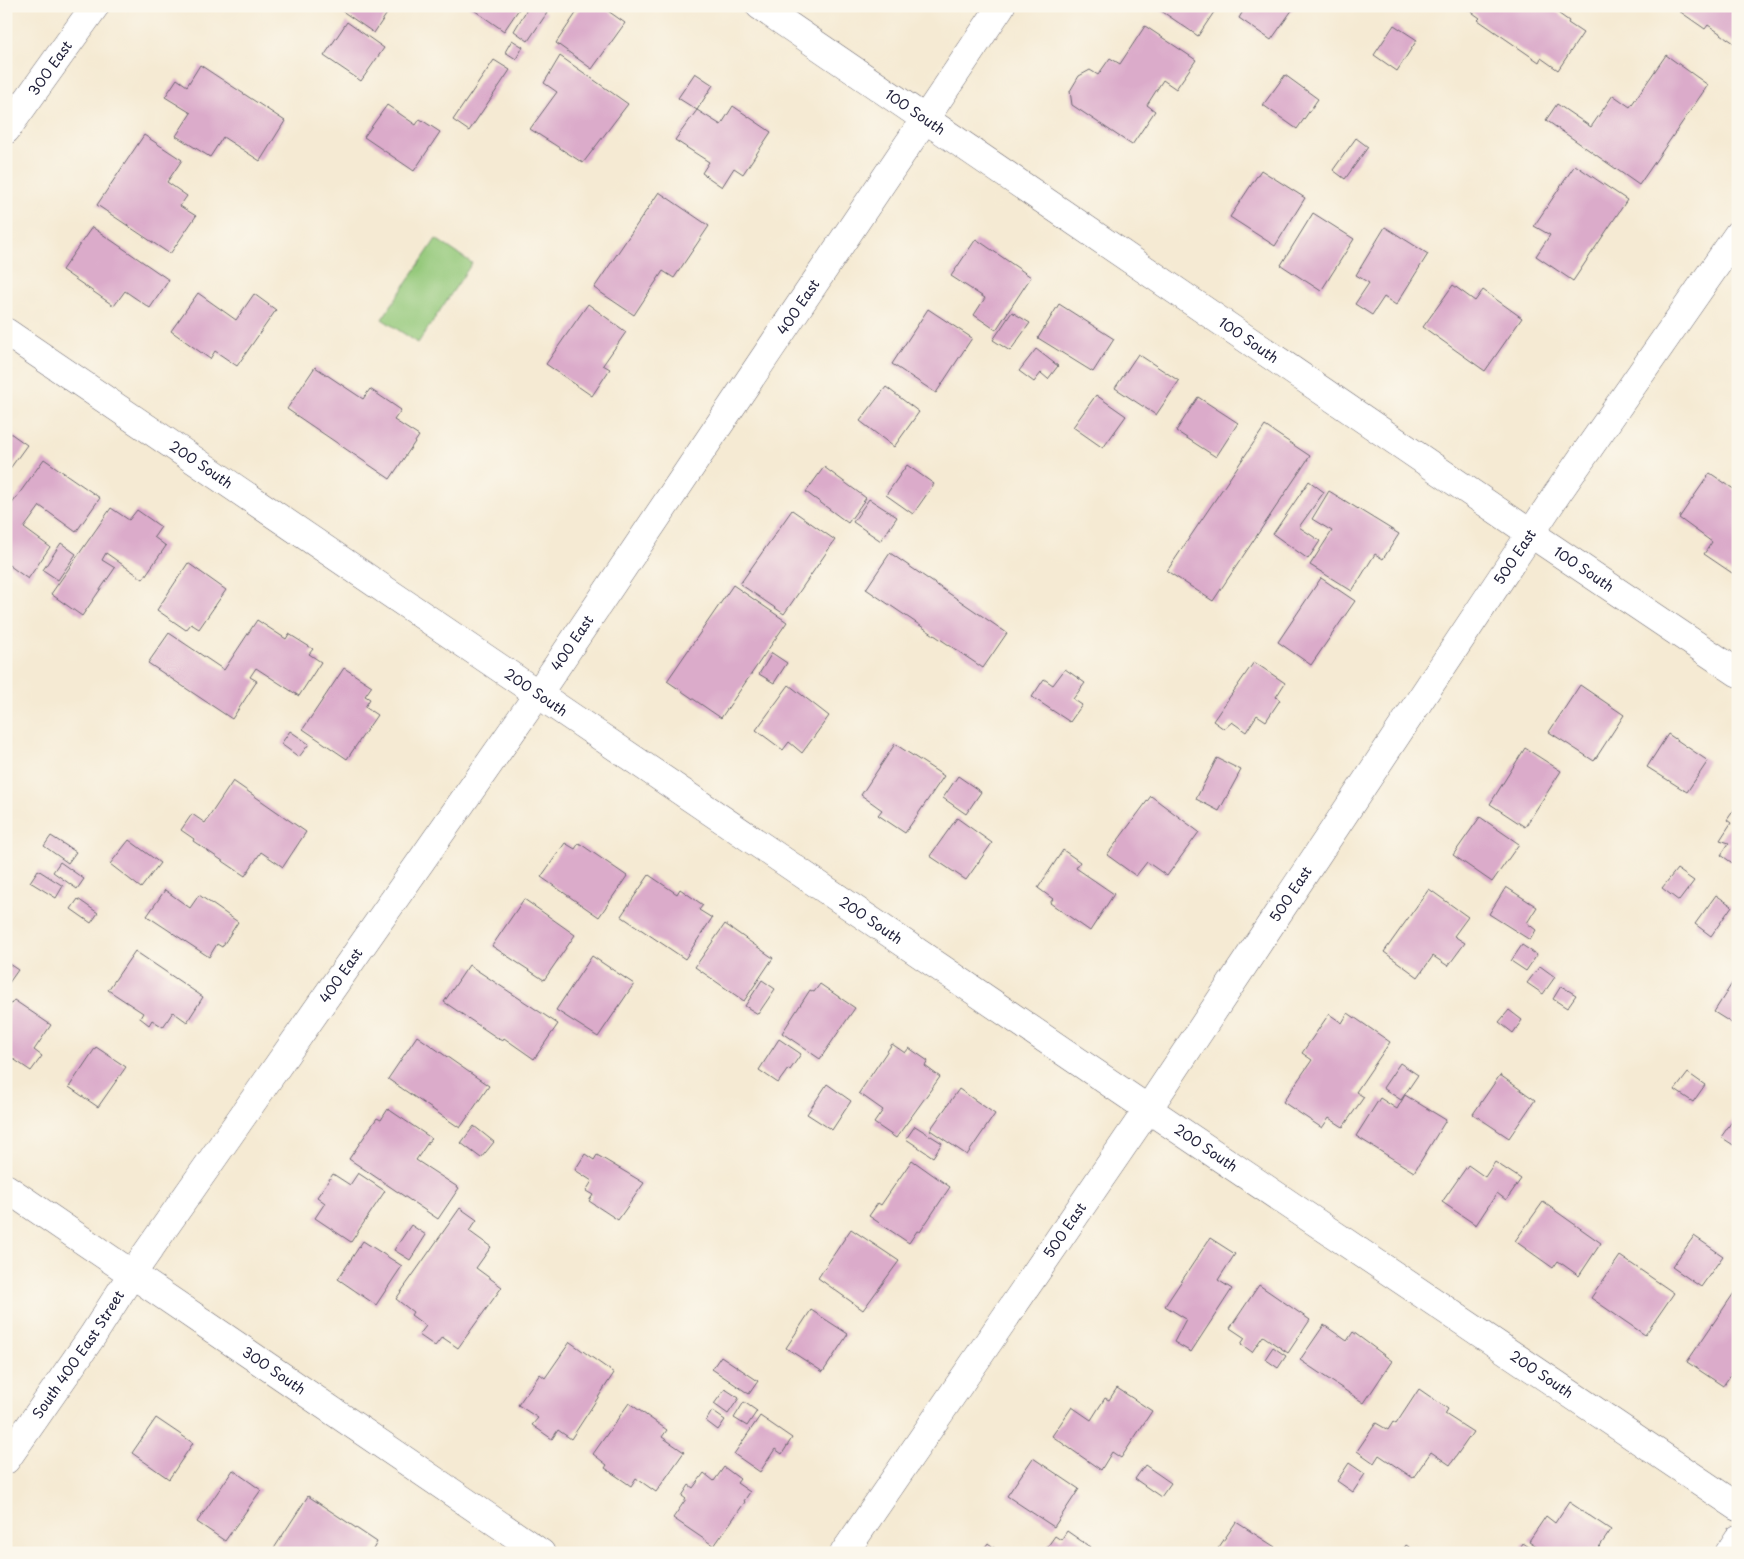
<svg xmlns="http://www.w3.org/2000/svg" width="1744" height="1559" font-family="'Playpen Sans',sans-serif">
<style>
.green{fill:#95c97b;stroke:#5c765b}
.building{fill:#dbabca}
.lines{fill:none;stroke-linecap:round;stroke-linejoin:round}
.minor-casing{stroke:#6c6870;stroke-width:29}
.major-casing{stroke:#6c6870;stroke-width:29}
.minor{stroke:#fff;stroke-width:28}
.major{stroke:#fff;stroke-width:28}
.labels{text-anchor:middle;stroke-width:5;stroke-linejoin:round;paint-order:stroke}
.street-label{font-size:14px;fill:#22223b;stroke:#fbf7ec}
</style>
<rect width="100%" height="100%" fill="#fbf7ec"/>
<filter id="ink" filterUnits="userSpaceOnUse"><feTurbulence type="fractalNoise" baseFrequency=".02" numOctaves="2"/><feDisplacementMap in="SourceGraphic" scale="10" xChannelSelector="R" yChannelSelector="G"/><feConvolveMatrix kernelMatrix="1 2 1 2 8 2 1 2 1" color-interpolation-filters="sRGB"/></filter>
<filter id="wash" filterUnits="userSpaceOnUse"><feTurbulence type="fractalNoise" baseFrequency=".0096" numOctaves="4" result="noise"/><feDisplacementMap in="SourceGraphic" scale="20" xChannelSelector="R" yChannelSelector="G"/><feGaussianBlur stdDeviation="1.12" result="paint"/><feColorMatrix in="noise" values="0 0 0 0 0 0 0 0 0 0 0 0 0 0 0 0 0 1.4 0 .05"/><feComposite in="paint" operator="in"/></filter>
<g filter="url(#wash)">
<rect width="100%" height="100%" fill="#f5ead3"/>
<path class="green" d="M436,239L472,263L418,343L382,319Z"/>
<g id="blocks">
<g class="building">
<path d="M335,6H392L374,33Z"/>
<path d="M468,6H521L504,31Z"/>
<path d="M529,6H537L547,13L528,41L514,31Z"/>
<path d="M581,6H601L625,23L592,69L556,43Z"/>
<path d="M1154,6H1218L1198,36Z"/>
<path d="M1246,6H1295L1271,40L1239,18Z"/>
<path d="M1467,6H1548L1569,21L1568,23L1583,33L1558,70L1541,58L1539,62L1478,20L1480,18L1466,8Z"/>
<path d="M1672,6H1738V37L1734,43L1708,25L1705,29Z"/>
<path d="M347,22L384,48L361,81L324,56Z"/>
<path d="M1394,25L1417,40L1397,71L1374,55Z"/>
<path d="M1145,26L1196,60L1176,89L1163,80L1147,105L1155,111L1132,145L1072,105L1070,91L1079,76L1090,70L1098,75L1110,58L1120,64Z"/>
<path d="M512,40L523,47L516,59L505,52Z"/>
<path d="M1666,55L1708,85L1639,185L1546,120L1557,104L1591,127L1613,95L1630,107Z"/>
<path d="M560,56L628,104L583,163L530,129L557,92L544,83Z"/>
<path d="M494,60L510,70L469,131L453,120Z"/>
<path d="M200,65L285,121L260,161L223,137L210,157L176,136L191,113L165,97L177,79L187,86Z"/>
<path d="M695,73L713,85L697,110L678,98Z"/>
<path d="M1285,75L1318,99L1297,129L1263,105Z"/>
<path d="M387,105L416,125L420,119L440,132L414,171L364,137Z"/>
<path d="M733,106L771,132L743,174L734,168L722,187L702,173L709,162L675,140L697,110L721,125Z"/>
<path d="M144,135L182,160L167,182L187,196L180,206L196,216L170,254L97,205Z"/>
<path d="M1356,138L1368,147L1345,179L1333,170Z"/>
<path d="M1575,165L1627,200L1573,281L1536,256L1550,235L1534,226Z"/>
<path d="M1261,170L1305,198L1275,246L1230,217Z"/>
<path d="M659,192L709,226L674,278L663,271L634,315L594,288Z"/>
<path d="M1313,213L1354,239L1321,291L1281,265Z"/>
<path d="M92,227L169,280L150,308L125,291L114,306L62,270Z"/>
<path d="M1385,227L1428,254L1396,305L1384,297L1372,315L1355,304L1369,283L1356,275Z"/>
<path d="M976,239L1031,277L996,330L974,315L985,298L951,276Z"/>
<path d="M1453,285L1475,301L1483,290L1522,318L1485,371L1423,327Z"/>
<path d="M198,293L236,320L254,294L276,310L237,366L215,351L210,359L171,331Z"/>
<path d="M588,304L626,332L603,365L610,369L592,396L546,364Z"/>
<path d="M1059,304L1114,339L1093,372L1038,338Z"/>
<path d="M928,309L972,338L936,393L892,364Z"/>
<path d="M1012,312L1030,323L1010,351L993,340Z"/>
<path d="M1036,349L1058,366L1048,379L1041,373L1034,382L1019,371Z"/>
<path d="M1138,354L1179,381L1156,415L1115,388Z"/>
<path d="M315,367L363,399L370,389L401,410L394,420L419,436L390,479L287,409Z"/>
<path d="M886,387L919,412L894,447L860,421Z"/>
<path d="M1096,395L1126,416L1103,448L1073,427Z"/>
<path d="M1198,397L1238,423L1216,457L1176,431Z"/>
<path d="M1265,426L1310,456L1213,601L1167,571Z"/>
<path d="M6,430L27,445L6,474Z"/>
<path d="M44,459L100,498L76,532L40,506L24,528L50,547L28,579L6,563V512Z"/>
<path d="M907,465L934,484L913,514L886,495Z"/>
<path d="M824,467L866,498L848,523L806,492Z"/>
<path d="M1710,473L1738,492V577L1704,554L1712,542L1679,518Z"/>
<path d="M1309,481L1324,492L1299,527L1320,541L1308,559L1273,534Z"/>
<path d="M1329,491L1399,534L1383,559L1375,554L1352,591L1310,565L1332,531L1312,519Z"/>
<path d="M869,499L897,517L881,541L853,522Z"/>
<path d="M111,508L129,520L137,510L161,527L154,537L166,546L143,579L106,553L102,560L115,568L82,616L51,594Z"/>
<path d="M792,510L835,540L784,614L740,584Z"/>
<path d="M61,543L76,554L58,580L43,570Z"/>
<path d="M890,553L1007,633L983,668L866,589Z"/>
<path d="M188,563L226,590L199,629L191,624L186,630L157,610Z"/>
<path d="M1321,578L1355,601L1311,665L1278,642Z"/>
<path d="M733,585L787,622L721,718L667,681Z"/>
<path d="M257,620L286,639L289,634L313,649L309,654L321,662L299,696L256,668L250,677L257,681L232,719L148,663L169,633L224,670Z"/>
<path d="M772,653L787,663L774,683L759,674Z"/>
<path d="M1254,662L1285,683L1276,697L1280,700L1266,721L1257,715L1246,732L1232,722L1224,729L1213,721Z"/>
<path d="M344,668L372,686L365,696L370,699L365,707L377,715L347,759L303,729Z"/>
<path d="M1065,669L1085,683L1073,699L1082,705L1070,722L1032,697L1044,679L1053,685Z"/>
<path d="M789,685L829,716L802,753L789,742L783,750L756,730Z"/>
<path d="M1580,685L1624,715L1594,761L1549,732Z"/>
<path d="M290,731L309,744L299,757L281,744Z"/>
<path d="M1668,734L1708,761L1687,792L1647,767Z"/>
<path d="M895,744L944,776L905,833L878,815L882,810L861,795Z"/>
<path d="M1525,748L1561,771L1525,827L1490,804Z"/>
<path d="M1217,758L1241,770L1219,811L1196,799Z"/>
<path d="M958,776L981,792L966,814L943,798Z"/>
<path d="M233,781L306,832L283,867L261,852L245,876L193,841L194,839L181,830L192,814L205,823Z"/>
<path d="M1151,796L1199,832L1167,876L1147,862L1136,876L1107,855Z"/>
<path d="M1738,804V867L1721,855L1729,843L1720,840L1731,823L1727,820Z"/>
<path d="M1480,817L1519,844L1492,882L1453,855Z"/>
<path d="M957,818L992,843L966,880L930,856Z"/>
<path d="M51,836L76,852L68,863L44,846Z"/>
<path d="M129,840L160,863L141,888L110,864Z"/>
<path d="M565,843L575,849L579,843L627,876L599,917L541,877Z"/>
<path d="M1063,850L1080,862L1076,868L1114,894L1090,931L1050,903L1053,899L1038,888Z"/>
<path d="M60,862L84,879L77,889L53,872Z"/>
<path d="M1677,869L1694,881L1679,901L1662,888Z"/>
<path d="M38,870L63,886L56,898L30,882Z"/>
<path d="M649,875L677,894L680,889L703,905L699,910L712,918L685,959L621,916Z"/>
<path d="M1506,887L1537,907L1527,923L1536,930L1530,940L1489,914Z"/>
<path d="M1429,889L1468,917L1454,936L1465,943L1448,966L1433,956L1418,977L1384,952Z"/>
<path d="M165,890L190,908L199,895L238,922L222,947L217,944L209,957L147,916Z"/>
<path d="M1716,895L1732,906L1711,936L1695,924Z"/>
<path d="M78,899L98,913L91,923L71,909Z"/>
<path d="M524,899L575,935L544,980L492,946Z"/>
<path d="M725,924L773,958L744,1001L695,967Z"/>
<path d="M1522,945L1537,955L1526,971L1511,961Z"/>
<path d="M135,951L203,997L187,1022L173,1012L163,1027L152,1020L149,1025L140,1018L143,1013L108,990Z"/>
<path d="M592,956L634,984L598,1037L556,1010Z"/>
<path d="M6,962L18,970L6,987Z"/>
<path d="M469,965L558,1024L534,1059L504,1038L502,1041L444,1002Z"/>
<path d="M1540,966L1555,977L1543,994L1527,983Z"/>
<path d="M1738,974V1027L1714,1012Z"/>
<path d="M762,980L775,989L758,1014L745,1006Z"/>
<path d="M820,984L855,1008L820,1059L782,1033L810,990L814,992Z"/>
<path d="M1561,986L1576,995L1567,1008L1553,999Z"/>
<path d="M14,1000L51,1025L34,1050L42,1056L31,1071L6,1054V1011Z"/>
<path d="M1509,1010L1522,1020L1513,1033L1499,1022Z"/>
<path d="M1348,1013L1390,1042L1356,1092L1364,1097L1343,1127L1329,1118L1322,1128L1283,1102L1312,1060L1302,1053L1329,1014L1342,1023Z"/>
<path d="M417,1036L489,1086L460,1128L388,1079Z"/>
<path d="M779,1039L801,1054L790,1070L788,1069L778,1083L759,1070Z"/>
<path d="M892,1044L905,1053L909,1048L928,1061L925,1066L940,1077L896,1138L874,1123L883,1110L859,1093Z"/>
<path d="M96,1047L126,1067L98,1107L69,1087Z"/>
<path d="M1400,1063L1418,1075L1401,1100L1383,1088Z"/>
<path d="M1688,1073L1705,1085L1693,1102L1675,1090Z"/>
<path d="M1500,1075L1535,1100L1509,1138L1473,1114Z"/>
<path d="M827,1084L851,1101L832,1130L807,1114Z"/>
<path d="M959,1089L995,1114L967,1155L930,1130Z"/>
<path d="M1405,1095L1446,1120L1414,1172L1356,1136L1380,1098L1397,1109Z"/>
<path d="M388,1109L431,1138L416,1160L459,1188L438,1219L349,1159L377,1118L381,1120Z"/>
<path d="M1738,1113V1148L1721,1137Z"/>
<path d="M474,1126L494,1142L481,1158L461,1143Z"/>
<path d="M915,1126L942,1143L933,1157L906,1139Z"/>
<path d="M585,1154L594,1160L597,1155L644,1183L618,1220L589,1201L593,1195L586,1191L592,1181L575,1170Z"/>
<path d="M912,1160L950,1187L920,1232L917,1231L909,1243L869,1216L878,1203L881,1205Z"/>
<path d="M1495,1162L1521,1179L1506,1200L1497,1193L1476,1225L1442,1202L1468,1165L1485,1177Z"/>
<path d="M358,1173L385,1191L351,1242L315,1218L325,1203L317,1197L333,1174L350,1185Z"/>
<path d="M1543,1202L1601,1243L1579,1276L1558,1261L1553,1268L1515,1241Z"/>
<path d="M460,1208L477,1220L469,1231L491,1247L476,1268L502,1287L458,1348L442,1337L435,1346L419,1335L426,1326L411,1315L413,1312L396,1299Z"/>
<path d="M411,1225L426,1235L410,1260L394,1250Z"/>
<path d="M851,1229L899,1261L863,1310L818,1278Z"/>
<path d="M1694,1236L1723,1256L1701,1287L1672,1267Z"/>
<path d="M1210,1238L1235,1254L1218,1280L1232,1289L1191,1352L1174,1342L1186,1319L1165,1306Z"/>
<path d="M363,1241L402,1266L376,1305L338,1279Z"/>
<path d="M1620,1256L1674,1293L1645,1335L1591,1298Z"/>
<path d="M1259,1285L1310,1320L1288,1353L1263,1336L1252,1352L1241,1344L1245,1338L1230,1328Z"/>
<path d="M1736,1290L1738,1291V1364L1723,1386L1687,1362Z"/>
<path d="M811,1310L848,1334L823,1372L786,1348Z"/>
<path d="M1324,1325L1347,1341L1353,1332L1392,1361L1364,1403L1300,1360Z"/>
<path d="M570,1342L614,1373L571,1439L558,1430L552,1439L532,1425L538,1418L518,1405L540,1374L545,1378Z"/>
<path d="M1273,1347L1286,1356L1278,1368L1265,1359Z"/>
<path d="M721,1356L758,1381L749,1394L712,1369Z"/>
<path d="M1117,1388L1152,1411L1121,1458L1112,1452L1101,1470L1052,1436L1072,1407L1091,1420L1105,1398L1109,1400Z"/>
<path d="M725,1389L739,1398L728,1414L714,1404Z"/>
<path d="M1419,1389L1448,1409L1445,1414L1473,1432L1450,1465L1431,1452L1413,1478L1379,1455L1374,1463L1357,1451L1376,1423L1388,1430L1393,1422L1396,1424Z"/>
<path d="M744,1402L757,1411L747,1426L734,1418Z"/>
<path d="M629,1403L667,1430L662,1437L684,1452L656,1492L636,1478L631,1486L605,1468L607,1465L593,1454Z"/>
<path d="M712,1411L725,1420L718,1430L706,1421Z"/>
<path d="M760,1416L792,1438L782,1454L775,1449L760,1472L734,1454Z"/>
<path d="M156,1418L193,1443L169,1479L132,1453Z"/>
<path d="M1033,1458L1079,1489L1054,1527L1007,1496Z"/>
<path d="M1349,1463L1365,1474L1353,1492L1337,1481Z"/>
<path d="M1145,1465L1171,1483L1161,1497L1135,1479Z"/>
<path d="M724,1467L740,1479L737,1483L750,1492L744,1501L745,1502L714,1546L673,1518L686,1499L682,1496L689,1485L693,1488L704,1473L714,1481Z"/>
<path d="M233,1470L261,1490L225,1541L197,1522Z"/>
<path d="M308,1496L377,1542L371,1553H271Z"/>
<path d="M1569,1502L1611,1530L1595,1553H1517L1523,1543L1535,1551L1538,1547L1529,1541L1546,1516L1555,1523Z"/>
<path d="M1236,1522L1275,1547L1271,1553H1215Z"/>
<path d="M1067,1531L1090,1547L1087,1553H1043L1055,1536L1061,1540Z"/>
<path d="M988,1543L1001,1553H981Z"/>
<path d="M1406,1545L1418,1553H1401Z"/>
</g>
</g>
</g>
<g filter="url(#ink)">
<use href="#blocks" fill-opacity="0" stroke="#6c6870" stroke-width="1"/>
<g class="lines">
<defs>
<g id="minor">
<path id="s1" d="M760,6L1530,533L1738,673"/>
<path id="s2" d="M6,130L95,6"/>
<path id="s3" d="M6,332L1148,1109L1738,1507"/>
<path id="s4" d="M6,1460L93,1335L132,1274L538,694L1001,6"/>
<path id="s5" d="M844,1553L1148,1109L1557,494L1738,234"/>
<path d="M1729,1553L1738,1539"/>
</g>
<g id="major">
<path id="s6" d="M6,1188L541,1553"/>
</g>
</defs>
<use href="#minor" class="minor-casing"/>
<use href="#major" class="major-casing"/>
<use href="#minor" class="minor"/>
<use href="#major" class="major"/>
</g>
</g>
<g class="labels">
<g class="street-label">
<text dy="5" stroke="none"><textPath href="#s2" startOffset="76">300 East</textPath></text>
<text dy="5" stroke="none"><textPath href="#s1" startOffset="188">100 South</textPath></text>
<text dy="5" stroke="none"><textPath href="#s4" startOffset="1399">400 East</textPath></text>
<text dy="5" stroke="none"><textPath href="#s1" startOffset="592">100 South</textPath></text>
<text dy="5" stroke="none"><textPath href="#s3" startOffset="236">200 South</textPath></text>
<text dy="5" stroke="none"><textPath href="#s5" startOffset="1201">500 East</textPath></text>
<text dy="5" stroke="none"><textPath href="#s1" startOffset="998">100 South</textPath></text>
<text dy="5" stroke="none"><textPath href="#s4" startOffset="994">400 East</textPath></text>
<text dy="5" stroke="none"><textPath href="#s3" startOffset="641">200 South</textPath></text>
<text dy="5" stroke="none"><textPath href="#s5" startOffset="796">500 East</textPath></text>
<text dy="5" stroke="none"><textPath href="#s3" startOffset="1046">200 South</textPath></text>
<text dy="5" stroke="none"><textPath href="#s4" startOffset="589">400 East</textPath></text>
<text dy="5" stroke="none"><textPath href="#s3" startOffset="1451">200 South</textPath></text>
<text dy="5" stroke="none"><textPath href="#s5" startOffset="391">500 East</textPath></text>
<text dy="5" stroke="none"><textPath href="#s4" startOffset="128">South 400 East Street</textPath></text>
<text dy="5" stroke="none"><textPath href="#s6" startOffset="324">300 South</textPath></text>
<text dy="5" stroke="none"><textPath href="#s3" startOffset="1856">200 South</textPath></text>
</g>
</g>
<rect width="1744" height="1559" fill="none" stroke="#fbf7ec" stroke-width="25"/>
</svg>
